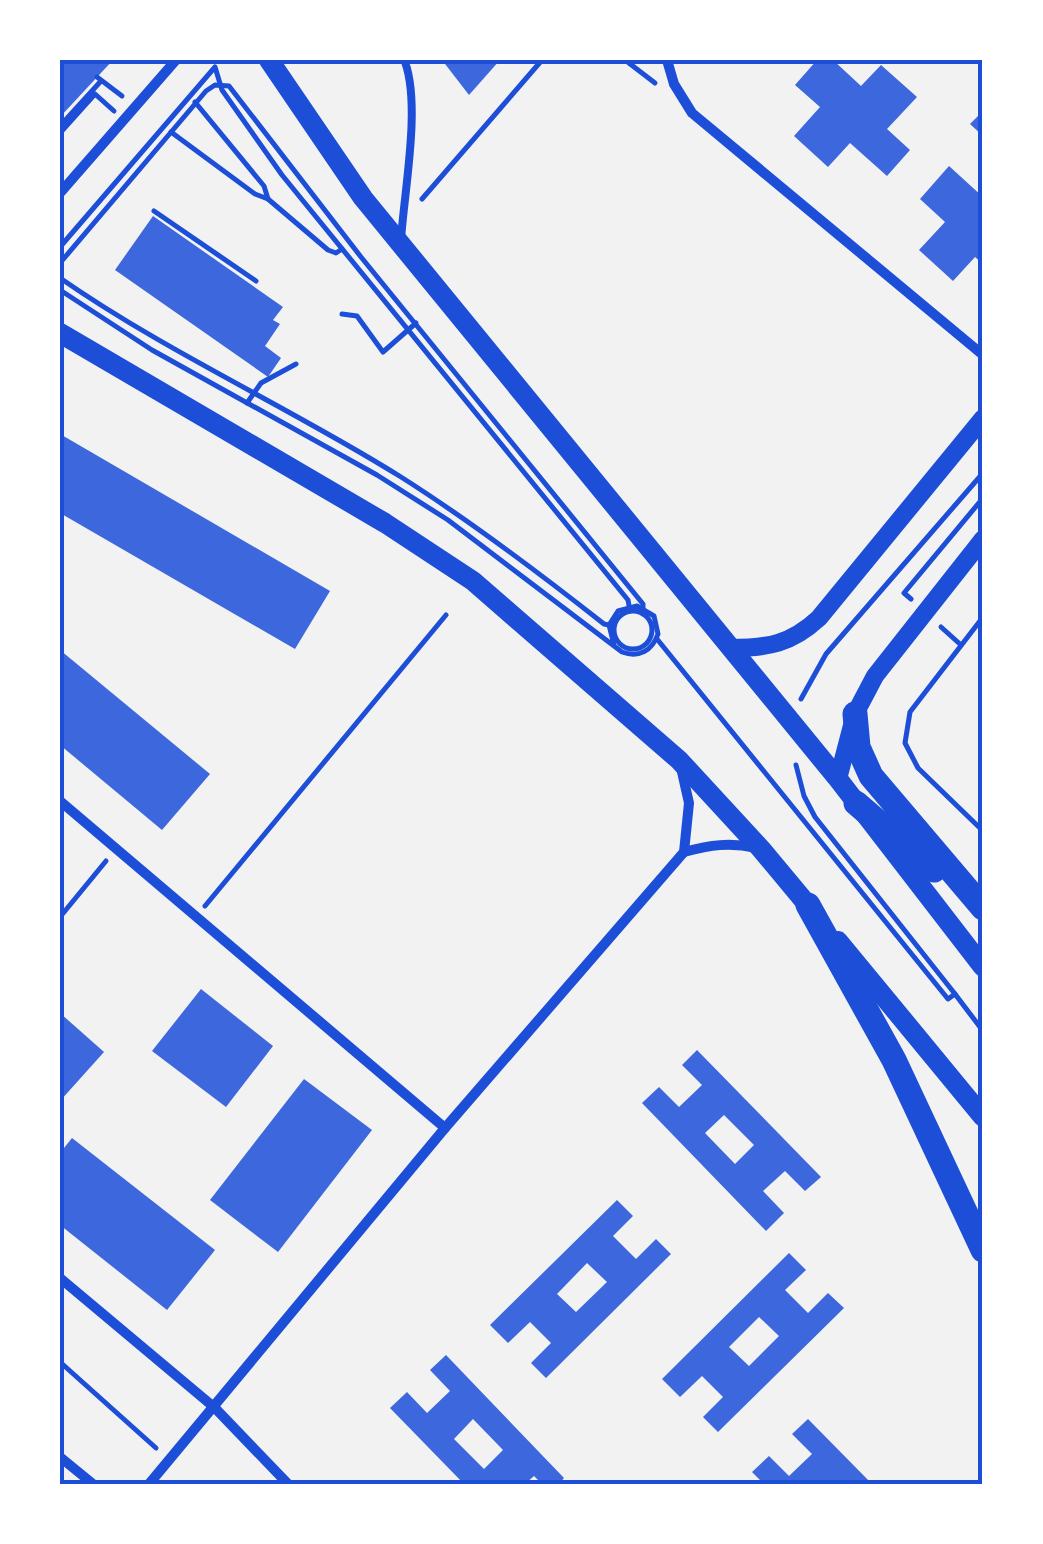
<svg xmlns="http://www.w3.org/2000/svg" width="1043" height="1544" font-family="Cabin,sans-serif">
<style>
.building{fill:#3d67dc;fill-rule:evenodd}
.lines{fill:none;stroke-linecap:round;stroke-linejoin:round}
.path{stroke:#1d4ed8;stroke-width:5}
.service{stroke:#1d4ed8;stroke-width:8}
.minor{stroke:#1d4ed8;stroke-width:10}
.tertiary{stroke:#1d4ed8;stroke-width:18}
.secondary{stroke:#1d4ed8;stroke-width:20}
.primary{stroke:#1d4ed8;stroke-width:25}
.neatline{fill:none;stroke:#1d4ed8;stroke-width:4}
</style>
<rect width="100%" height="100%" fill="#f2f2f2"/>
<g class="building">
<path d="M60,60H113L60,117Z"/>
<path d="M442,60H500L469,95Z"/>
<path d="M817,60H833L861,86L881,65L917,97L887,129L910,150L887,176L850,143L828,167L794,136L820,107L795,85Z"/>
<path d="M983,111V136L970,124Z"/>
<path d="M949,166L983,197V264L975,257L953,281L919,250L945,222L920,199Z"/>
<path d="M153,216L283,307L273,320L280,324L265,346L281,358L268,377L115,270Z"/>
<path d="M60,434L330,591L295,649L60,513Z"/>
<path d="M60,650L210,774L162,830L60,745Z"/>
<path d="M201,989L273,1046L226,1107L152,1051Z"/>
<path d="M60,1013L104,1052L60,1101Z"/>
<path d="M697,1050L821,1177L805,1191L785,1171L763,1191L784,1213L766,1231L642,1103L659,1087L679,1107L702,1085L682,1065ZM724,1115L754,1145L735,1164L705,1133Z"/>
<path d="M304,1079L372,1130L278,1252L210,1200Z"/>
<path d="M72,1138L215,1250L167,1310L60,1225V1153Z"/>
<path d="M617,1200L633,1216L613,1236L636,1259L656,1239L671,1254L546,1378L531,1363L551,1343L530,1322L508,1343L490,1325ZM587,1263L607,1282L576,1312L557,1294Z"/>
<path d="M789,1253L806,1270L785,1290L808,1313L828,1293L844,1308L718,1432L703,1417L723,1397L702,1376L680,1397L662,1379ZM759,1317L779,1336L749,1366L729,1347Z"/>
<path d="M446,1355L564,1478L559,1484H542L534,1476L525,1484H464L390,1408L407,1392L427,1413L450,1391L430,1370ZM473,1419L503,1450L484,1469L454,1439Z"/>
<path d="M808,1419L872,1484H764L752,1472L769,1456L789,1476L812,1454L792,1434Z"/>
</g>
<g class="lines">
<g class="path">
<path d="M625,60L655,83"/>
<path d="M97,77L122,96"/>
<path d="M195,102L264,186L268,199"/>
<path d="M60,126L101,81"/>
<path d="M171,132L255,194L268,199L328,250L336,253L342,249"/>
<path d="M60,133L95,94L114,111"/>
<path d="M422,199L542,60"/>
<path d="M154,211L256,281"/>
<path d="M60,247L215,67L222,90L282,175L628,600L630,611"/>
<path d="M60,263L206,91L215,85L229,86L361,257L643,604V614"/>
<path d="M60,278C168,353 289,407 401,477C472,522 538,572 604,624L614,626"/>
<path d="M60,290L152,350L377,475L448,520L622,652C639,658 652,651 658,634L654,616L637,606L618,611L609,625L614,645"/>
<path d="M342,314L357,316L383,352L416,323"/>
<path d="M247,403L261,383L296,364"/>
<path d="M911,599L904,593L983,498"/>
<circle cx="633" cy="630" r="19"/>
<path d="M983,617L910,712L905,743L918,768L983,831"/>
<path d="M941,627L961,645"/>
<path d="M657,639L948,999L955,994L983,1031"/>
<path d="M801,699L826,654L983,473"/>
<path d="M796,765L804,796L815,817L955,994"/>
<path d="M205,906L446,615"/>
<path d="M60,917L106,861"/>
<path d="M60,1362L156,1448"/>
</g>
<path class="service" d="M401,240C404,192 421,106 405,62L407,60"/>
<g class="minor">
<path d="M667,60L674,84L692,113L983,355"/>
<path d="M60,193L176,60"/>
<path d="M60,801L445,1128"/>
<path d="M684,852C710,845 730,842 756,848"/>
<path d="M60,1278L215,1408L288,1484"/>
<path d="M60,1457L93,1484"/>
<path d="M149,1484L445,1128L684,852L689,803L682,772"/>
</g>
<g class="tertiary">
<path d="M730,648C768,648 791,644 819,618L983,418"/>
<path d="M838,779L855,714L875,676L983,539"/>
</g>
<g class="secondary">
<path d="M269,60L363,198L838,779L983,967"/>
<path d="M60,333L385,523L473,581L679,760L761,849L816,915"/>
<path d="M838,941L983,1117"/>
</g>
<g class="primary">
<path d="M855,714L858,747L871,776L983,908"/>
<path d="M856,803L934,870"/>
<path d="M808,905L894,1060L983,1250"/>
</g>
</g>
<rect width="1043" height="1544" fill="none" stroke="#ffffff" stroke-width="125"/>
<rect x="62" y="62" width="918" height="1420" class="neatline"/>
</svg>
